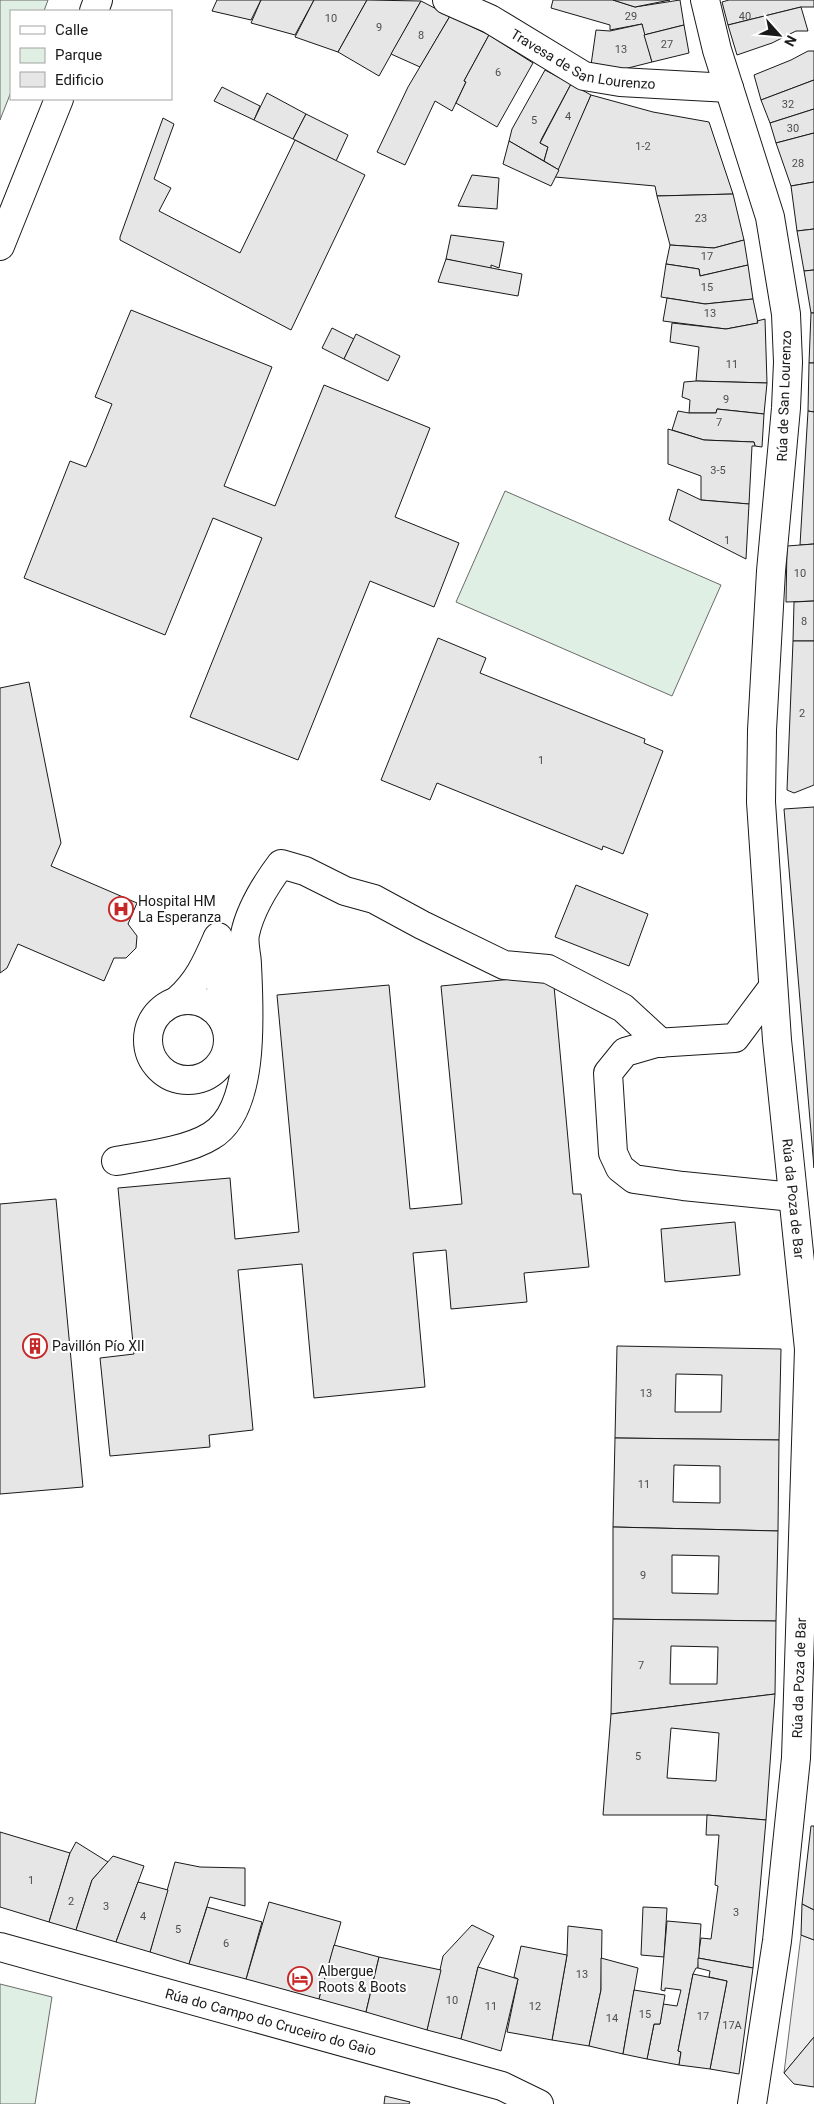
<svg xmlns="http://www.w3.org/2000/svg" width="814" height="2104" font-family="Roboto,sans-serif">
<style>
.green{fill:#e0efe3;stroke:#6a6a6a}
.parking{fill:#ededed;stroke:#6a6a6a}
.building{fill:#e6e6e6;stroke:#1a1a1a;fill-rule:evenodd}
.lines{fill:none;stroke-linecap:round;stroke-linejoin:round}
.minor-casing{stroke:#1a1a1a;stroke-width:30}
.minor{stroke:#fff;stroke-width:28}
.labels{text-anchor:middle;stroke-width:4;stroke-linejoin:round;paint-order:stroke}
.number-label{font-size:11px;fill:#4d4d4d}
.street-label{font-size:14px;fill:#1a1a1a;stroke:#fff}
.poi-label{font-size:14px;fill:#1a1a1a;stroke:#fff;text-anchor:start}
</style>
<rect width="100%" height="100%" fill="#fff"/>
<g class="green">
<path d="M0,0H48L44,11H11V92L0,120Z"/>
<path d="M505,491L721,585L672,696L456,602Z"/>
<path d="M0,1984L52,1997L35,2104H0Z"/>
</g>
<path class="parking" d="M801,1935L814,1940V2037L784,2073Z"/>
<g class="building">
<path d="M217,0H261L251,20L212,11Z"/>
<path d="M261,0H314L295,35L251,23Z"/>
<path d="M314,0H367L338,52L295,37Z"/>
<path d="M367,0L421,1L379,76L338,52Z"/>
<path d="M553,0H613L635,7L680,0L684,25L644,35L642,24L610,30V25L551,8Z"/>
<path d="M613,0H670L635,7Z"/>
<path d="M729,0H814V7H801L728,25L722,2Z"/>
<path d="M421,1L450,16L420,67L391,54Z"/>
<path d="M801,7L808,31H796L772,43L737,55L728,25Z"/>
<path d="M450,16L489,35L464,81L466,82L452,111L435,101L405,165L377,152L408,87Z"/>
<path d="M642,24L652,62L620,70L591,65L596,30L610,31Z"/>
<path d="M684,25L689,53L652,62L644,35Z"/>
<path d="M489,35L533,63L497,127L456,103L466,82L464,81Z"/>
<path d="M808,51H814V80L761,100L754,75L791,60Z"/>
<path d="M545,70L571,84L542,138L540,143L548,147L544,161L509,141L512,129Z"/>
<path d="M814,80V109L770,123L761,100Z"/>
<path d="M571,84L591,95L559,170L544,161L548,147L540,143Z"/>
<path d="M222,87L260,106L254,120L214,101Z"/>
<path d="M267,93L306,114L293,139L254,120Z"/>
<path d="M591,95L653,112L709,122L733,194L657,196L655,186L555,177Z"/>
<path d="M814,109V133L776,143L770,123Z"/>
<path d="M306,114L348,135L336,161L293,139Z"/>
<path d="M163,118L174,124L154,179L171,188L159,211L240,253L295,140L365,175L291,330L120,240V237Z"/>
<path d="M814,133V182L791,186L776,143Z"/>
<path d="M509,141L559,170L551,186L503,164Z"/>
<path d="M472,175L499,178L497,209L458,206Z"/>
<path d="M814,182V229L797,231L791,186Z"/>
<path d="M733,194L744,240L714,248L670,245L657,196Z"/>
<path d="M814,229V270L804,271L797,231Z"/>
<path d="M451,235L504,242L499,268L491,265V269L446,259Z"/>
<path d="M744,240L748,265L700,276L699,269L666,264L670,245L714,248Z"/>
<path d="M446,259L522,274L518,296L438,282Z"/>
<path d="M666,264L699,269L700,276L748,265L753,299L705,304L661,297Z"/>
<path d="M814,270V313H811L804,271Z"/>
<path d="M667,298L705,304L753,299L758,323L726,329L663,321Z"/>
<path d="M131,310L272,367L224,486L275,506L324,385L430,428L395,517L459,543L434,607L370,581L298,760L190,717L262,538L213,518L165,635L24,578L70,461L86,467L93,451L112,404L95,397Z"/>
<path d="M811,313H814V363H809Z"/>
<path d="M765,319L767,383L696,381L699,347L670,342L672,323L726,329L758,323L757,321Z"/>
<path d="M332,328L354,339L344,359L322,348Z"/>
<path d="M356,334L400,356L388,381L344,359Z"/>
<path d="M809,363H814V412L808,411Z"/>
<path d="M696,381L767,383L764,414L717,409L716,413H689L690,400L682,397L684,382Z"/>
<path d="M717,409L764,414L762,447L755,446L754,442L704,440L672,430L678,411L689,413H716Z"/>
<path d="M808,411L814,412V544L800,545Z"/>
<path d="M668,429L704,440L754,442L755,446H752L749,504L701,500V476L668,464Z"/>
<path d="M678,489L701,500L749,504L746,559L669,520Z"/>
<path d="M814,544V601L786,602L787,546Z"/>
<path d="M814,601V641H793L794,602Z"/>
<path d="M438,638L486,658L480,673L645,739L644,743L663,751L623,854L603,846L602,850L600,849L437,783L430,800L381,780Z"/>
<path d="M793,641H814V785L794,793L787,790Z"/>
<path d="M29,682L61,843L51,866L137,903L128,924L137,936L136,948L126,958H114L104,981L18,944L7,968L0,973V688Z"/>
<path d="M814,807V1168L784,809Z"/>
<path d="M576,885L648,914L629,966L555,937Z"/>
<path d="M553,975L573,1194H581L589,1267L524,1273L527,1302L451,1309L446,1250L413,1253L425,1387L314,1398L302,1264L238,1270L253,1430L209,1435L210,1447L110,1456L100,1358L134,1354L118,1188L230,1178L235,1239L299,1232L277,995L389,985L410,1209L462,1204L441,986Z"/>
<path d="M56,1199L83,1487L0,1494V1204Z"/>
<path d="M735,1222L740,1275L665,1282L661,1229Z"/>
<path d="M617,1346L781,1349L779,1440L615,1438ZM676,1374L722,1375L721,1412H675Z"/>
<path d="M615,1438L779,1440L778,1531L613,1527ZM674,1465L720,1466V1503L673,1502Z"/>
<path d="M613,1527L778,1531L776,1621L613,1619ZM672,1555L719,1556L718,1594L672,1593Z"/>
<path d="M613,1619L776,1621L775,1694L611,1714ZM671,1646L718,1647L717,1684H670Z"/>
<path d="M775,1694L766,1820L707,1815H603L611,1714ZM671,1728L719,1733L716,1781L667,1778Z"/>
<path d="M707,1815L766,1820L753,1968L698,1958L701,1938L711,1939L718,1886L715,1885L719,1835H706Z"/>
<path d="M811,1826H814V1910L802,1904Z"/>
<path d="M0,1832L70,1853L49,1922L0,1907Z"/>
<path d="M76,1842L108,1862L92,1880L76,1930L49,1922L70,1853Z"/>
<path d="M113,1856L144,1866L116,1942L76,1930L92,1880Z"/>
<path d="M175,1862L200,1867L245,1868V1906L210,1897L189,1964L150,1952Z"/>
<path d="M138,1882L168,1890L150,1952L116,1942Z"/>
<path d="M269,1902L341,1922L319,1999L246,1979Z"/>
<path d="M802,1904L814,1910V1940L801,1935Z"/>
<path d="M207,1907L262,1922L246,1979L189,1964Z"/>
<path d="M643,1907L667,1908L664,1957L641,1955Z"/>
<path d="M667,1921L701,1924L698,1968H696L693,1974L678,2051L681,2052L679,2065L647,2059L654,2024H660L663,2004L677,2006L681,1990L665,1988V1991L661,1990Z"/>
<path d="M472,1925L494,1936L478,1967L461,2039L427,2030L443,1956Z"/>
<path d="M568,1926L602,1930L601,1990L589,2046L552,2040L567,1955Z"/>
<path d="M334,1945L379,1957L366,2012L319,1999Z"/>
<path d="M521,1946L567,1955L552,2040L507,2032L518,1979L514,1977Z"/>
<path d="M379,1957L441,1970L427,2030L366,2012Z"/>
<path d="M601,1958L638,1968L623,2054L589,2046L601,1990Z"/>
<path d="M698,1958L753,1968L739,2074L710,2069L727,1981L709,1977L710,1971L698,1968Z"/>
<path d="M478,1967L518,1979L501,2051L461,2039Z"/>
<path d="M693,1974L727,1981L710,2069L679,2065L681,2052L678,2051Z"/>
<path d="M634,1990L665,1995L660,2024H654L647,2059L623,2054Z"/>
<path d="M814,2037V2087L794,2084L784,2073Z"/>
<path d="M385,2096L410,2102L409,2104H384Z"/>
</g>
<g class="lines">
<defs>
<g id="minor">
<path id="s1" d="M447,0L490,19L584,76L620,82L729,88"/>
<path id="s2" d="M705,0L717,50L770,217L786,314L788,362L786,408L771,571L762,730L761,802L777,1040L809,1349L796,1758L777,1941L752,2104"/>
<path d="M94,11L98,0"/>
<path d="M0,246L59,99"/>
<path d="M218,937L223,1020"/>
<path d="M773,987L735,1038L656,1043L625,1052L608,1073L613,1153L620,1168L634,1179L683,1186L793,1197"/>
<circle cx="188" cy="1040" r="40"/>
<path d="M178,1000C198,982 206,964 217,939"/>
<path d="M116,1161C144,1156 187,1151 211,1136C256,1110 249,1010 247,965C247,955 243,944 245,934C250,910 266,884 281,864L305,871L345,891L374,899L422,925L504,965L548,969L623,1008L661,1043"/>
<path id="s3" d="M0,1947L502,2086L539,2104"/>
</g>
</defs>
<use href="#minor" class="minor-casing"/>
<use href="#minor" class="minor"/>
</g>
<defs>
<symbol id="hospital-ring" viewBox="-11 -11 22 22"><circle r="9.5" fill="#fff" stroke="#c62828" stroke-width="1.5"/><path d="M-5-5h3v3.5h4V-5h3V5h-3V1.5h-4V5h-3Z" fill="#c62828"/></symbol>
<symbol id="building-ring" viewBox="-11 -11 22 22"><circle r="9.5" fill="#fff" stroke="#c62828" stroke-width="1.5"/><path d="M-4-6H4V6H1V3H-1V6H-4ZM-2.5-4.3h1.7v1.8h-1.7ZM.8-4.3h1.7v1.8H.8ZM-2.5-1h1.7V.8h-1.7ZM.8-1h1.7V.8H.8Z" fill="#c62828"/></symbol>
<symbol id="hotel-ring" viewBox="-11 -11 22 22"><circle r="9.5" fill="#fff" stroke="#c62828" stroke-width="1.5"/><path d="M-6-4.5h1.5V1H6V5H4.5V3h-9V5H-6ZM-4 0a1.8 1.8 0 1 1 3.6 0ZM.5 0V-2.5h3Q6-2.5 6 0Z" fill="#c62828"/></symbol>
</defs>
<g fill-rule="evenodd">
<use href="#hospital-ring" x="107" y="895" width="28" height="28"/>
<use href="#building-ring" x="21" y="1332" width="28" height="28"/>
<use href="#hotel-ring" x="286" y="1965" width="28" height="28"/>
</g>
<g class="labels">
<g class="number-label">
<text x="631" y="20">29</text>
<text x="745" y="20">40</text>
<text x="331" y="22">10</text>
<text x="379" y="31">9</text>
<text x="421" y="39">8</text>
<text x="667" y="48">27</text>
<text x="621" y="53">13</text>
<text x="498" y="76">6</text>
<text x="788" y="108">32</text>
<text x="568" y="120">4</text>
<text x="534" y="124">5</text>
<text x="793" y="132">30</text>
<text x="643" y="150">1-2</text>
<text x="798" y="167">28</text>
<text x="701" y="222">23</text>
<text x="707" y="260">17</text>
<text x="707" y="291">15</text>
<text x="710" y="317">13</text>
<text x="732" y="368">11</text>
<text x="726" y="403">9</text>
<text x="719" y="426">7</text>
<text x="718" y="474">3-5</text>
<text x="727" y="544">1</text>
<text x="800" y="577">10</text>
<text x="804" y="625">8</text>
<text x="802" y="717">2</text>
<text x="541" y="764">1</text>
<text x="646" y="1397">13</text>
<text x="644" y="1488">11</text>
<text x="643" y="1579">9</text>
<text x="641" y="1669">7</text>
<text x="638" y="1760">5</text>
<text x="31" y="1884">1</text>
<text x="71" y="1905">2</text>
<text x="106" y="1910">3</text>
<text x="736" y="1916">3</text>
<text x="143" y="1920">4</text>
<text x="178" y="1933">5</text>
<text x="226" y="1947">6</text>
<text x="582" y="1978">13</text>
<text x="452" y="2004">10</text>
<text x="491" y="2010">11</text>
<text x="535" y="2010">12</text>
<text x="645" y="2018">15</text>
<text x="703" y="2020">17</text>
<text x="612" y="2022">14</text>
<text x="732" y="2029">17A</text>
</g>
<g class="street-label">
<text dy="5" stroke="none"><textPath href="#s1" startOffset="151">Travesa de San Lourenzo</textPath></text>
<text transform="translate(784 396) rotate(-88)" y="5">Rúa de San Lourenzo</text>
<text dy="5" stroke="none"><textPath href="#s2" startOffset="1212">Rúa da Poza de Bar</textPath></text>
<text transform="translate(799 1678) rotate(-88)" y="5">Rúa da Poza de Bar</text>
<text dy="5" stroke="none"><textPath href="#s3" startOffset="281">Rúa do Campo do Cruceiro do Gaio</textPath></text>
</g>
<g class="poi-label">
<text x="138" y="906">Hospital HM<tspan x="138" dy="16">La Esperanza</tspan></text>
<text x="52" y="1351">Pavillón Pío XII</text>
<text x="318" y="1976">Albergue<tspan x="318" dy="16">Roots &amp; Boots</tspan></text>
</g>
</g>
<rect x="10" y="10" width="162" height="90" fill="#ffffff" stroke="#a3a3a3"/>
<rect x="20" y="26" width="25" height="8" fill="#ffffff" stroke="#a3a3a3"/>
<text x="55" y="35" font-size="15" fill="#1a1a1a">Calle</text>
<rect x="20" y="48" width="25" height="15" fill="#e0efe3" stroke="#a3a3a3"/>
<text x="55" y="60" font-size="15" fill="#1a1a1a">Parque</text>
<rect x="20" y="72" width="25" height="15" fill="#e6e6e6" stroke="#a3a3a3"/>
<text x="55" y="85" font-size="15" fill="#1a1a1a">Edificio</text>
<g transform="translate(779 35) rotate(117)" stroke="#ffffff" stroke-width="4" paint-order="stroke">
<path d="M0-4L9 19L0 12L-9 19Z" fill="#1a1a1a"/>
<text y="-8" font-size="14" font-weight="bold" text-anchor="middle" fill="#1a1a1a">N</text>
</g>
</svg>
